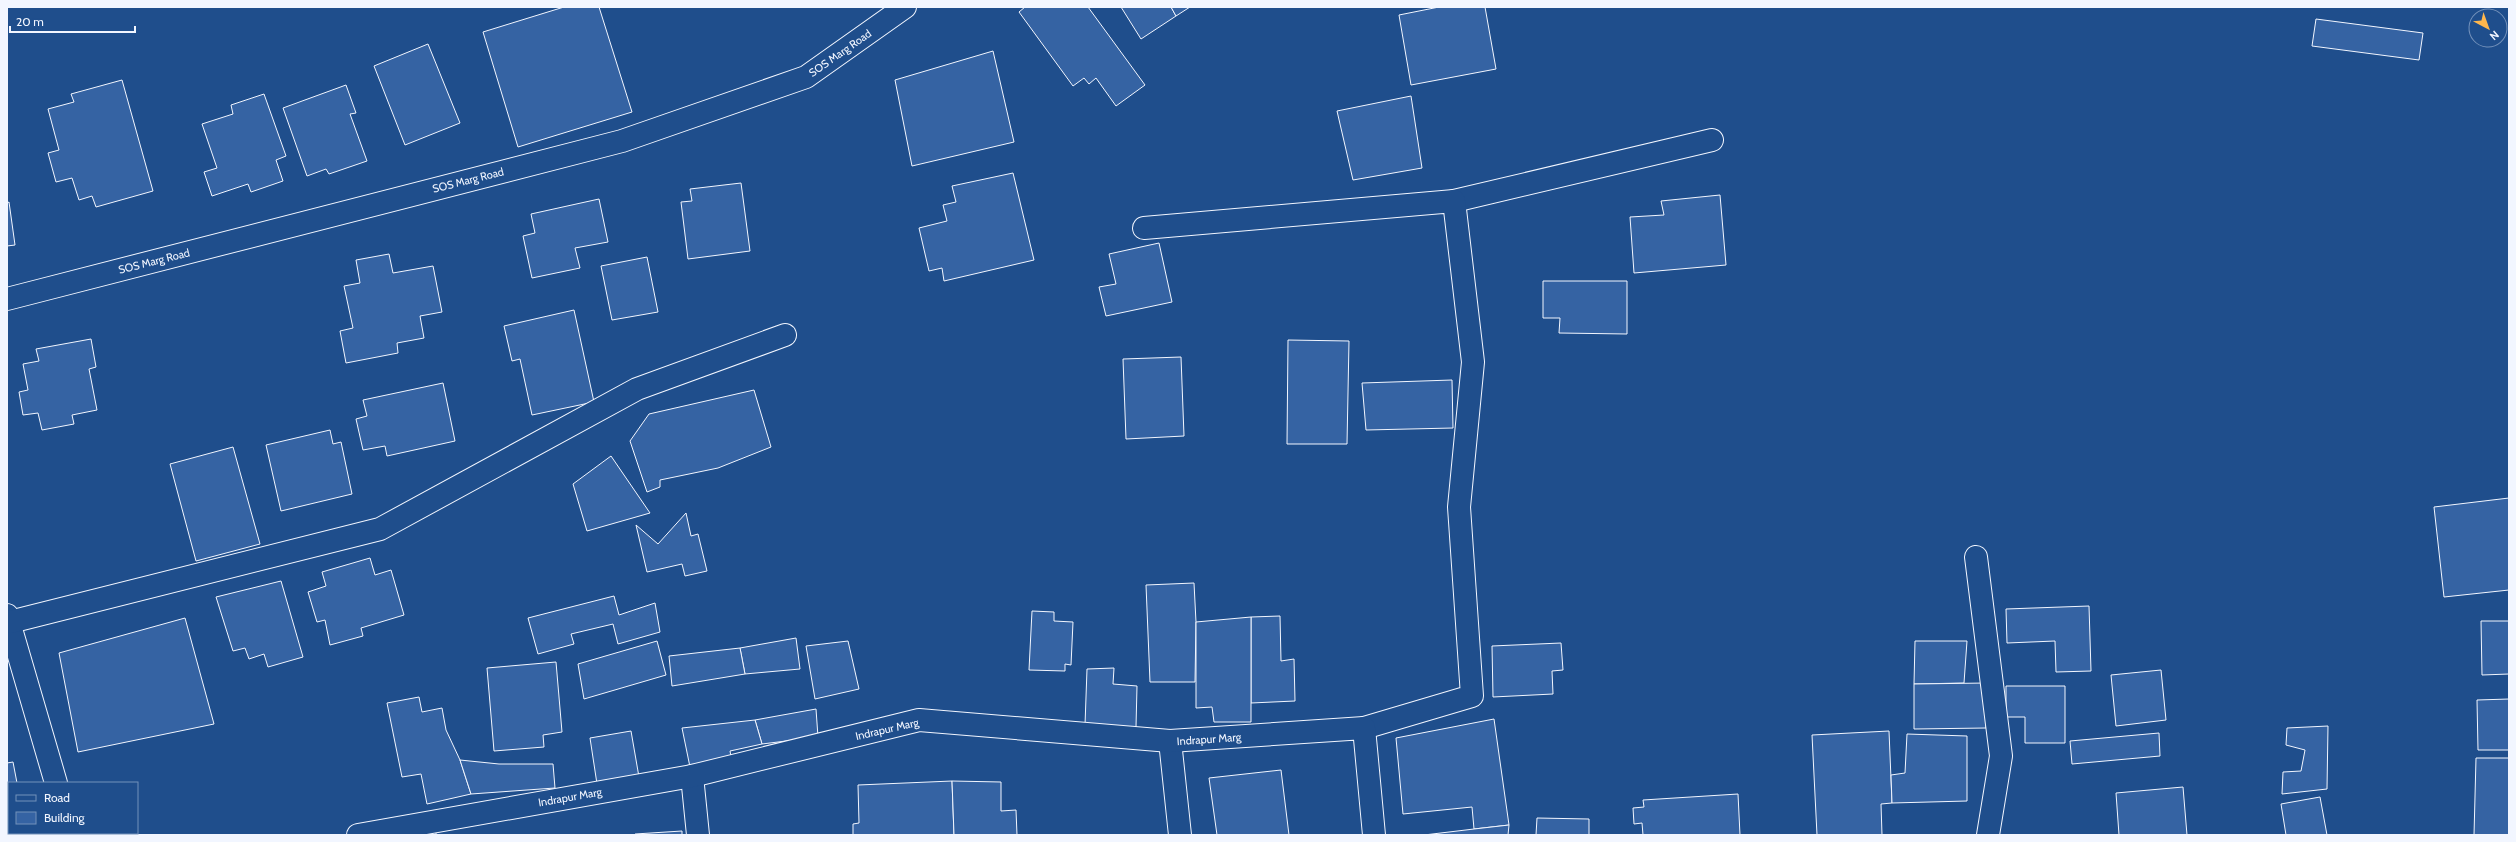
<svg xmlns="http://www.w3.org/2000/svg" width="2516" height="842" font-family="Cabin,sans-serif">
<style>
.building{fill:#3563a3;stroke:#f2f6ff}
.lines{fill:none;stroke-linecap:round;stroke-linejoin:round}
.minor-casing{stroke:#f2f6ff;stroke-width:24}
.tertiary-casing{stroke:#f2f6ff;stroke-width:24}
.minor{stroke:#1f4e8c;stroke-width:22}
.tertiary{stroke:#1f4e8c;stroke-width:22}
.labels{text-anchor:middle;stroke-width:3;stroke-linejoin:round;paint-order:stroke}
.street-label{font-size:11px;fill:#f2f6ff;stroke:#1f4e8c}
</style>
<rect width="100%" height="100%" fill="#1f4e8c"/>
<g class="building">
<path d="M564,7H599L632,112L518,147L483,32Z"/>
<path d="M1025,7H1088L1145,85L1116,106L1096,78L1089,84L1084,78L1073,86L1019,12Z"/>
<path d="M1121,7H1171L1176,16L1141,39Z"/>
<path d="M1171,7H1190L1176,16Z"/>
<path d="M1439,7H1485L1496,69L1411,85L1399,15Z"/>
<path d="M2316,19L2423,33L2419,60L2312,46Z"/>
<path d="M428,44L460,123L405,145L374,66Z"/>
<path d="M993,51L1014,142L912,166L895,80Z"/>
<path d="M122,80L153,191L96,207L92,196L79,200L72,178L56,182L48,153L59,150L48,109L74,102L71,94Z"/>
<path d="M346,85L356,113L350,114L367,161L329,174L326,169L307,176L283,108Z"/>
<path d="M264,94L286,156L276,160L283,181L251,192L248,184L212,196L204,172L217,168L202,124L233,114L231,105Z"/>
<path d="M1411,96L1422,168L1353,180L1337,111Z"/>
<path d="M1013,173L1034,260L944,281L942,268L929,271L919,228L947,221L943,205L956,202L952,186Z"/>
<path d="M741,183L750,251L688,259L681,202L692,201L690,189Z"/>
<path d="M1720,195L1726,265L1634,273L1630,217L1664,215L1661,201Z"/>
<path d="M599,199L608,242L575,248L580,268L532,278L523,236L535,233L531,214Z"/>
<path d="M9,202L15,245L7,246V203Z"/>
<path d="M1159,243L1172,302L1106,316L1099,287L1116,284L1109,254Z"/>
<path d="M389,254L393,273L433,266L442,312L420,316L424,338L397,343L398,353L346,363L340,331L353,328L344,286L360,283L356,260Z"/>
<path d="M647,257L658,312L612,320L601,266Z"/>
<path d="M1543,281H1627V334L1559,333L1560,318H1543Z"/>
<path d="M574,310L594,402L532,415L520,359L512,361L504,326Z"/>
<path d="M91,339L96,367L89,369L97,410L72,415L74,424L42,430L38,413L23,415L19,392L28,390L23,364L39,361L36,349Z"/>
<path d="M1288,340L1349,341L1347,444H1287Z"/>
<path d="M1181,357L1184,436L1126,439L1123,359Z"/>
<path d="M1452,380L1453,428L1366,430L1362,383Z"/>
<path d="M443,383L455,441L387,456L385,446L363,450L356,419L367,416L363,400Z"/>
<path d="M754,390L771,447L718,468L660,480V487L647,492L630,441L649,414Z"/>
<path d="M330,430L333,444L341,442L352,494L281,511L266,445Z"/>
<path d="M233,447L260,544L196,561L170,464Z"/>
<path d="M611,456L650,513L587,531L573,484Z"/>
<path d="M2509,498V590L2444,597L2434,507Z"/>
<path d="M686,513L691,536L698,534L707,571L685,576L682,564L647,572L636,525L658,544Z"/>
<path d="M370,558L375,575L391,570L404,615L361,628L363,636L330,645L325,620L317,622L308,592L326,586L322,572Z"/>
<path d="M281,581L303,657L268,667L264,654L249,659L245,648L233,651L216,597Z"/>
<path d="M1194,583L1196,622L1195,682H1150L1146,585Z"/>
<path d="M614,596L619,615L655,603L660,632L618,644L613,624L571,634L574,644L538,654L528,618Z"/>
<path d="M2089,606L2091,671L2056,672L2055,641L2007,643L2006,609Z"/>
<path d="M1032,611L1054,612V621L1073,622L1071,665L1065,664V671L1029,670Z"/>
<path d="M1280,616L1281,661L1294,659L1295,701L1251,703V617Z"/>
<path d="M1251,617V722H1214L1212,707L1196,708V622Z"/>
<path d="M185,618L214,724L78,752L59,653Z"/>
<path d="M2481,621H2509V674L2482,675Z"/>
<path d="M796,638L800,669L745,674L740,648Z"/>
<path d="M657,641L666,675L584,699L578,664Z"/>
<path d="M848,641L859,689L815,699L806,646Z"/>
<path d="M1915,641H1967L1964,683L1914,684Z"/>
<path d="M1561,643L1563,670L1552,671L1553,694L1493,697L1492,646Z"/>
<path d="M740,648L745,674L672,686L669,656Z"/>
<path d="M556,662L562,732L543,735L544,747L494,751L487,668Z"/>
<path d="M1114,668L1113,684L1137,686L1136,727L1085,725L1087,669Z"/>
<path d="M2161,670L2166,720L2116,726L2111,675Z"/>
<path d="M1986,683V728L1914,729V684Z"/>
<path d="M2006,686H2065V743H2025V717H2006Z"/>
<path d="M419,697L422,712L442,708L446,730L460,760L471,794L427,804L421,774L402,777L387,703Z"/>
<path d="M2509,699V750H2478L2477,700Z"/>
<path d="M816,709L818,737L762,744L755,720Z"/>
<path d="M1494,719L1509,825L1474,829L1472,807L1403,814L1396,738Z"/>
<path d="M755,720L762,744L730,751L732,762L690,767L682,728Z"/>
<path d="M2328,726L2327,789L2282,794L2283,772L2301,771L2305,750L2286,745L2287,728Z"/>
<path d="M631,731L639,777L597,784L590,738Z"/>
<path d="M1889,731L1892,803L1881,804L1882,835H1817L1812,735Z"/>
<path d="M2159,733L2160,756L2072,764L2070,741Z"/>
<path d="M1907,734L1967,736V801L1892,803L1891,775L1905,773Z"/>
<path d="M2476,758H2509V835H2474Z"/>
<path d="M460,760L499,764H553L555,788L471,794Z"/>
<path d="M13,762L17,783H9V833H28V835H7V763Z"/>
<path d="M1281,770L1289,835H1217L1209,778Z"/>
<path d="M952,781L954,835H853V824L859,823L858,785Z"/>
<path d="M952,781L1001,782V811L1016,810L1017,835H954Z"/>
<path d="M2183,787L2187,835H2119L2116,793Z"/>
<path d="M1738,794L1740,835H1643L1642,823L1634,824L1633,808L1644,807L1643,800Z"/>
<path d="M2320,797L2327,835H2286L2281,804Z"/>
<path d="M1537,818L1589,819V835H1536Z"/>
<path d="M1509,825L1508,835H1424L1474,829Z"/>
<path d="M436,831V835H406Z"/>
<path d="M682,831V835H635V834Z"/>
</g>
<g class="lines">
<defs>
<g id="minor">
<path d="M1454,201L1712,140"/>
<path d="M1144,228L1454,201L1473,362L1459,507L1472,696L1364,728"/>
<path d="M7,299L622,141L806,77L905,7"/>
<path d="M1976,557L2001,756L1988,835"/>
<path d="M7,615L56,783"/>
<path d="M10,622L380,529L637,389L785,335"/>
<path d="M1170,741L1180,835"/>
<path d="M692,776L698,835"/>
<path d="M70,833V835"/>
</g>
<path id="tertiary" d="M358,835L692,776L919,720L1170,741L1364,728L1374,835"/>
</defs>
<use href="#minor" class="minor-casing"/>
<use href="#tertiary" class="tertiary-casing"/>
<use href="#minor" class="minor"/>
<use href="#tertiary" class="tertiary"/>
</g>
<g class="labels">
<g class="street-label">
<text transform="translate(840 53) rotate(-35)" y="4">SOS Marg Road</text>
<text transform="translate(468 180) rotate(-14)" y="4">SOS Marg Road</text>
<text transform="translate(154 261) rotate(-14)" y="4">SOS Marg Road</text>
<text transform="translate(887 729) rotate(-13)" y="4">Indrapur Marg</text>
<text transform="translate(1209 739) rotate(-4)" y="4">Indrapur Marg</text>
<text transform="translate(570 797) rotate(-10)" y="4">Indrapur Marg</text>
</g>
</g>
<rect width="2516" height="842" fill="none" stroke="#f2f6ff" stroke-width="16"/>
<rect x="8" y="782" width="130" height="52" fill="#1f4e8c" stroke="#7391ba"/>
<rect x="16" y="795" width="20" height="6" fill="#1f4e8c" stroke="#7391ba"/>
<text x="44" y="802" font-size="12" fill="#f2f6ff">Road</text>
<rect x="16" y="812" width="20" height="12" fill="#3563a3" stroke="#7391ba"/>
<text x="44" y="822" font-size="12" fill="#f2f6ff">Building</text>
<g transform="translate(2488 28) rotate(139)"><circle r="19" fill="#1f4e8c" stroke="#7391ba"/>
<path d="M0-3L7 15L0 10L-7 15Z" fill="#ffb74d"/>
<text y="-6" font-size="11" font-weight="bold" text-anchor="middle" fill="#f2f6ff">N</text>
</g>
<path d="M10 26v6h125v-6" fill="none" stroke="#f2f6ff" stroke-width="2"/>
<text x="16" y="26" font-size="12" fill="#f2f6ff" stroke="#1f4e8c" stroke-width="3" paint-order="stroke">20 m</text>
</svg>
